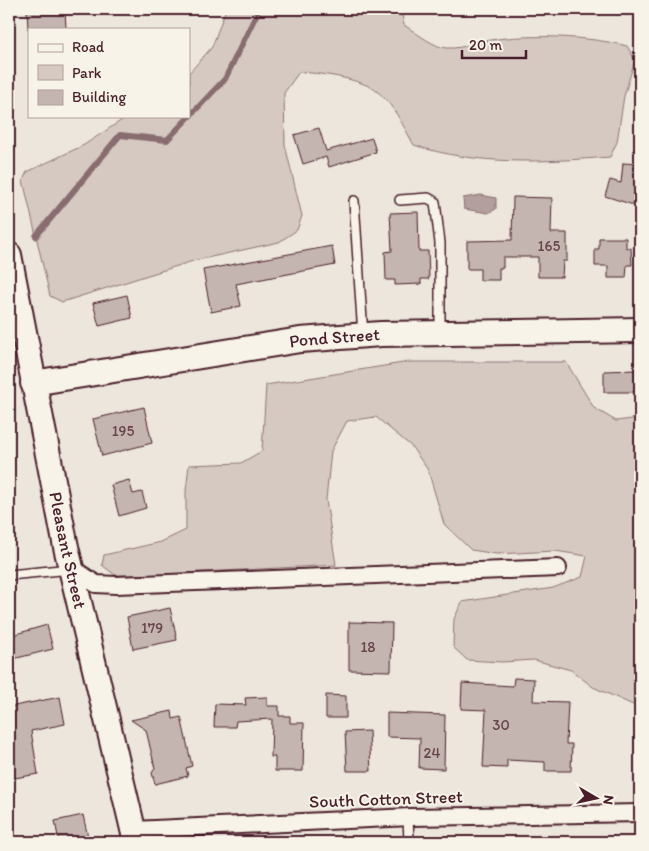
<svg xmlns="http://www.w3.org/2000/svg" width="649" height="851" font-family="Itim,sans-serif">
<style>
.green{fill:#d5c9c2;stroke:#907476}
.water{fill:#b39f9d;stroke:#896c6f}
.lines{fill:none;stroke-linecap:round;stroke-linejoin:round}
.stream{stroke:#896c6f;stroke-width:6}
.building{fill:#c4b5b0;stroke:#4a1f2b}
.lane-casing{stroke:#4a1f2b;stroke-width:12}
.street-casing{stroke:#4a1f2b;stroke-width:20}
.secondary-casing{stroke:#4a1f2b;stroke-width:28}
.lane{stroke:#f7f3e8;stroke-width:9}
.street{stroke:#f7f3e8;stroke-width:16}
.secondary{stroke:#f7f3e8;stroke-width:24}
.labels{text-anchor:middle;stroke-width:4;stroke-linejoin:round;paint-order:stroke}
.number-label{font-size:15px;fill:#68444c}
.street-label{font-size:18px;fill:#4a1f2b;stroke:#f7f3e8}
</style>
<rect width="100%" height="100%" fill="#ece6dd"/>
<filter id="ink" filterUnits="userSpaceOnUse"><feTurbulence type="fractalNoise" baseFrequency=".02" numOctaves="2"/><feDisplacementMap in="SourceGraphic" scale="10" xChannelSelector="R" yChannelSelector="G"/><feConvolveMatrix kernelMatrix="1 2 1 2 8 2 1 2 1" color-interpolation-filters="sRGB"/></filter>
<g filter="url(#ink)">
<g class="green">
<path d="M226,9H401L404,25C415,32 429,43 441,47C457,51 474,43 490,40C528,34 589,36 627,46L635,60L624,96L617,142L610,157C545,162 476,166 414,145C403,126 393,102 374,89C357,78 319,73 299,72L284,93L285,145L302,216L297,230L279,242L193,261L62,302L50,296L23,180L27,172L84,145L128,116H189V73L212,47Z"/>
<path d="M409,362H566L594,408L616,421L640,418V704L633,705L593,687L571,670L534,660L502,662L467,660L453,647L454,619L462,602L553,588L582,577L587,556L555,551L497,554L471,550L444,524L428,470L411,446L376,417L347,421L331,451L326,500L336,565L145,575H115L102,565L104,555L161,542L186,530V491L189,465L241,463L262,451L266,385Z"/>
</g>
<path class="water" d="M481,195L496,198V209L488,213L464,209L463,198Z"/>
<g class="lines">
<path class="stream" d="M36,236L120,135L167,140L225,79L259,9"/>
</g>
<g class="building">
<path d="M27,9H65L66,29H28Z"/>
<path d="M319,128L326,151L372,138L376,152L329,167L326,157L303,164L294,135Z"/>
<path d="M623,163L640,164V207L605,196L610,180L621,183Z"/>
<path d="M513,197L552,198L551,233H567V261H563L562,277H538V257H503V268H499V280H480V269H467V241L512,240Z"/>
<path d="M418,212L419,251H428L429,279H421V284L395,285V280H386L385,252L392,251L390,213Z"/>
<path d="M599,238H626V248H631L632,265H627L626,278H608V266H595V249H599Z"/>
<path d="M332,246L335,265L236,284L241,306L211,312L203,270Z"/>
<path d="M127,295L132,318L99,326L93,303Z"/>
<path d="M636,370V392H604V371Z"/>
<path d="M144,407L152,443L102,456L93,419Z"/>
<path d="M129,480L133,494L142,492L146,508L119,516L111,485Z"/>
<path d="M170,608L177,640L133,649L127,617Z"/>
<path d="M349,622L392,623L391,671L349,670Z"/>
<path d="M47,625L53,649L9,660V636Z"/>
<path d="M514,678L534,679L533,701L568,702L566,744H572L571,771H545V762L507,760V768L483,767L486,710L461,709L462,683L513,686Z"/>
<path d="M326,695L346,696V718H326Z"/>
<path d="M60,697L65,724L31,731L38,774L9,779V707Z"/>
<path d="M267,697V706H279V716H290V723H304L303,771H275V757H271L272,719L236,721L235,727H214L215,704L246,705L245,698Z"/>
<path d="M172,711L173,719L181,717L192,766L186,768L188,776L155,784L152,773L155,768L146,730L131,720Z"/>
<path d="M387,713L445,715L444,769L419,768L420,738L387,737Z"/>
<path d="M369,731L371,771H347L345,732Z"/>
<path d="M83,815L89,842H59L55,821Z"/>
</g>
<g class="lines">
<defs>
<g id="lane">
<path d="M400,200L428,198L435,202L440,243V333"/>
<path d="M354,201L363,335"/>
<path d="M9,575L71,569"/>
<path d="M408,817L409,842"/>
</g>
<g id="street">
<path d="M72,568L96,584L116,585L558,568"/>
<path d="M133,830L411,817L640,813"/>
</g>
<g id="secondary">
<path id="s1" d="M9,255L66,547L136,842"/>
<path id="s2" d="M33,383L300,340L381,334L640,330"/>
</g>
</defs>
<use href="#lane" class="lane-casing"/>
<use href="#street" class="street-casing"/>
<use href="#secondary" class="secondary-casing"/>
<use href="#lane" class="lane"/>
<use href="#street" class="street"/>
<use href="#secondary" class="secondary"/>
</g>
</g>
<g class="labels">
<g class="number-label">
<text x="549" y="251">165</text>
<text x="123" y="436">195</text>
<text x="152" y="633">179</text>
<text x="368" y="652">18</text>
<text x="501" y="730">30</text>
<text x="432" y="758">24</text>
</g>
<g class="street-label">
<text dy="6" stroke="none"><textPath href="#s2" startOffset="305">Pond Street</textPath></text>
<text dy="6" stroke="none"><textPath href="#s1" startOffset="301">Pleasant Street</textPath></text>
<text transform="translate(386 799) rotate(-2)" y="6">South Cotton Street</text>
</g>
</g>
<rect width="649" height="851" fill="none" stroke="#f7f3e8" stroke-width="30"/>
<rect x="15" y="15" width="619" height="821" fill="none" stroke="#4a1f2b" stroke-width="2" filter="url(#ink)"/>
<rect x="28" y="28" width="162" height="90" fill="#f7f3e8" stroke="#b29e9c"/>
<rect x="38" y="44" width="25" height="8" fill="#f7f3e8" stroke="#b29e9c"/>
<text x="72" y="52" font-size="15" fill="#4a1f2b">Road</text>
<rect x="38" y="65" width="25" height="15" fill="#d5c9c2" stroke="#b29e9c"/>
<text x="72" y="78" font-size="15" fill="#4a1f2b">Park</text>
<rect x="38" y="90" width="25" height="15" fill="#c4b5b0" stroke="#b29e9c"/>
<text x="72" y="102" font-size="15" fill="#4a1f2b">Building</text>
<g transform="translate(596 798) rotate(99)" stroke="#f7f3e8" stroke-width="4" paint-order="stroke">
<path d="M0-4L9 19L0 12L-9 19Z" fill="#4a1f2b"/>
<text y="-8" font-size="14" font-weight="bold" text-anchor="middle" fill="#4a1f2b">N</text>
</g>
<path d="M462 50v8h64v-8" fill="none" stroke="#4a1f2b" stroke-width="2.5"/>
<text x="469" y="50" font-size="15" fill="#4a1f2b" stroke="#f7f3e8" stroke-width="4" paint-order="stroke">20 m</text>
</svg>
